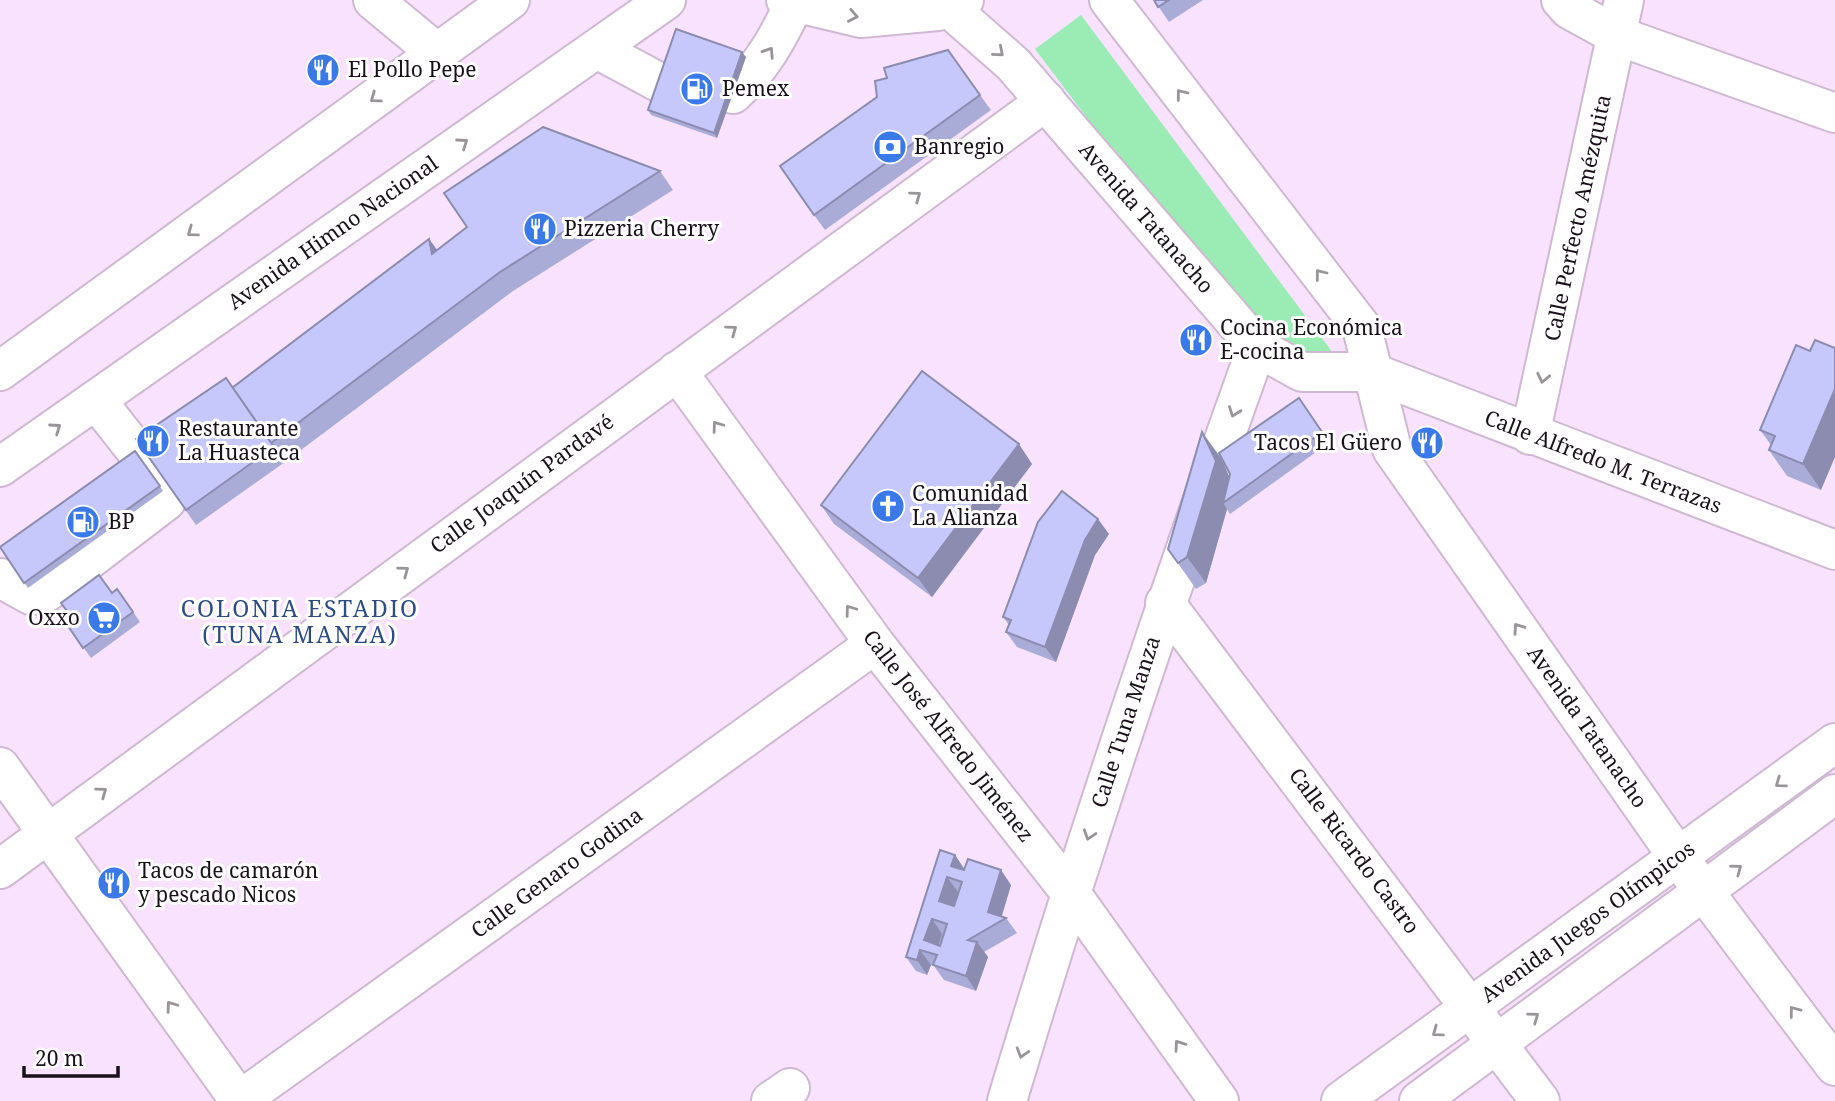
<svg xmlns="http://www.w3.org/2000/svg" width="1835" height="1101" font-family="'Noto Serif',serif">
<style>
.green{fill:#9aecb4}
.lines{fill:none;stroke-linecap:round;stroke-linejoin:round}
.minor-casing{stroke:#ceb8d2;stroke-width:42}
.major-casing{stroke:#ceb8d2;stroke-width:42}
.minor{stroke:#fff;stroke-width:38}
.major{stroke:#fff;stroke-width:38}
.wall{fill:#aaacd8;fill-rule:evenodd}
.shaded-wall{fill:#8b8cb0}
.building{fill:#c6c8fb;stroke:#8b8cb0;stroke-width:2;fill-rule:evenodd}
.oneway{stroke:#989498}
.labels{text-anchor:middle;stroke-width:6;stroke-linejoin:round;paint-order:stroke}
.poi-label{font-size:21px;fill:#19111a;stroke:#fff;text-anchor:start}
.street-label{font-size:21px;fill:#19111a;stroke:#fff}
.neighbourhood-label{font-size:23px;letter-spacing:2px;fill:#2c4c83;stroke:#fff}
</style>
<rect width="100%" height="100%" fill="#f9e2fd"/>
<path class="green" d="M1081,15L1333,353L1317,357L1246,329L1035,49Z"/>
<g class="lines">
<defs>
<g id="minor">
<path d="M373,0L437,53"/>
<path d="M786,0L861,18L938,11L964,0"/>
<path d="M1109,0L1362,328L1392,449L1678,857L1835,1066"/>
<path d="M1561,0L1569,9L1618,36L1835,113"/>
<path d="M948,7L1013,64L1257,347L1302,372H1371L1835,550"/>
<path d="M597,49L662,84"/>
<path d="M733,94C762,67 778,38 795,2"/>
<path d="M677,371L875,644L1070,892L1219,1101"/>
<path d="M1530,435L1624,0"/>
<path d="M0,578L31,595L44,594L166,501L167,490L96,400"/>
<path d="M1165,603L1540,1101"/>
<path d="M0,767L240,1101"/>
<path d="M0,869L1046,101"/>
<path d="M239,1101L875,644"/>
<path d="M771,1101L790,1088"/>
<path d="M1007,1101C1083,847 1167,597 1257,347"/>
<path d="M1341,1101L1835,743"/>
<path d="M1419,1101L1835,794"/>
</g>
<g id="major">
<path d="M0,371L510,0"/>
<path d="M0,467L666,0"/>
</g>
</defs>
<use href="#minor" class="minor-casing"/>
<use href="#major" class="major-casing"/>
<use href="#minor" class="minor"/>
<use href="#major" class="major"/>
</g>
<g class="wall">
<path d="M1154,0H1203L1169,22Z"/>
<path d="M746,57L717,138L651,115L648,110Z"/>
<path d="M980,95L991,110L825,230L814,215Z"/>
<path d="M660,171L673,190L513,291L285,462L196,525L136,439L232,387L429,239L437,250Z"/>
<path d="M1796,345L1821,490L1787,476L1769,450L1771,445L1760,430Z"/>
<path d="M1299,398L1330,442L1230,514L1227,509L1206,583L1196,589L1168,549L1221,458L1229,477Z"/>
<path d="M135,451L163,491L28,588L0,548Z"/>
<path d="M1032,464L932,597L834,524L821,505Z"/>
<path d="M1109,534L1095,555L1056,662L1017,647L1006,632L1009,625L1003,617Z"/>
<path d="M117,589L140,622L91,658L66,623Z"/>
<path d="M955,855L964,869L1011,885L1002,916L1006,918L1017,933L984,952L988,957L976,991L944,980L934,966L931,965L927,975L916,971L906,957ZM958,892H959L954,906H953Z"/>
</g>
<g class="shaded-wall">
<path d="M742,52L746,57L717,138L714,133Z"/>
<path d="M429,239L443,258L432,254Z"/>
<path d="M1835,389V457L1821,490L1803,464Z"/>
<path d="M1202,432L1221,458L1234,487L1223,503L1227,509L1206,583L1187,557Z"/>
<path d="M1019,444L1032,464L932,597L918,578Z"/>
<path d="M1098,519L1109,534L1095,555L1056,662L1045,647L1085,540Z"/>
<path d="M955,855L965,870L951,866Z"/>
<path d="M1001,870L1011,885L1000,921L988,912Z"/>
<path d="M947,877L958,892L950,916L939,901Z"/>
<path d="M932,919L942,934L935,955L924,940Z"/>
<path d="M977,942L988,957L976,991L966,976Z"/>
<path d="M920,950L931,965L927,975L917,960Z"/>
</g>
<g class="building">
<path d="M1154,0H1169L1158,7Z"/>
<path d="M676,29L742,52L714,133L648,110Z"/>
<path d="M948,50L980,95L814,215L780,166L877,97L875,81L887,78L884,68Z"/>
<path d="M543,127L660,171L500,272L271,443L232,388L429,239L432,254L467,227L444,193Z"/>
<path d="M1815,340L1835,348V389L1803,464L1769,450L1775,436L1760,430L1796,345L1810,351Z"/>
<path d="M922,371L1019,444L918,578L821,505Z"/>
<path d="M226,378L274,447L186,510L136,439Z"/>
<path d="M1299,398L1322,432L1223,503L1230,474L1219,453Z"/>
<path d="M1202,432L1216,461L1187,557L1178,563L1168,549Z"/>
<path d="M135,451L160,486L24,583L0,547Z"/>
<path d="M1062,491L1098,519L1085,540L1045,647L1006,632L1011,620L1003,617L1038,522Z"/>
<path d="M99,575L112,593L117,589L133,612L83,648L66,623L73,619L61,603Z"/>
<path d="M940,850L955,855L951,866L964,870L968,859L1001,870L988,912L1006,918L968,940L977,942L966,976L933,965L937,955L920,950L917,960L906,957ZM947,877L962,882L954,906L939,901ZM932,919L947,924L940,946L924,940Z"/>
</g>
<defs><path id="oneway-chevron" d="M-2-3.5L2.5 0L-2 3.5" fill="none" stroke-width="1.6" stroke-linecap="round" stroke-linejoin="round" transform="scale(1.75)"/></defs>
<g class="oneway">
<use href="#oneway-chevron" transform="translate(853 16) rotate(11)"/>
<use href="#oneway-chevron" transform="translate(769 52) rotate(-57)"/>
<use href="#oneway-chevron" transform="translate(999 52) rotate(41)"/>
<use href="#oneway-chevron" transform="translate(1181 94) rotate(-128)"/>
<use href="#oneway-chevron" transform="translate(375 98) rotate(144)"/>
<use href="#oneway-chevron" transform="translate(463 143) rotate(-35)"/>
<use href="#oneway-chevron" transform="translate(916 196) rotate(-36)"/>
<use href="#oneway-chevron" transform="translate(192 232) rotate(144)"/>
<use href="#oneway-chevron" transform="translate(1320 274) rotate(-128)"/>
<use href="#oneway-chevron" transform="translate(732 330) rotate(-36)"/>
<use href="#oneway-chevron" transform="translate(1543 378) rotate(102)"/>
<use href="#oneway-chevron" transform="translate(1234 412) rotate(110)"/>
<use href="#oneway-chevron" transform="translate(717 426) rotate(-126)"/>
<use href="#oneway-chevron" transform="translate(56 428) rotate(-35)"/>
<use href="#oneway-chevron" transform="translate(404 571) rotate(-36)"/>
<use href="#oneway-chevron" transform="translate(850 610) rotate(-126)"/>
<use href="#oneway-chevron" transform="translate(1518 628) rotate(-125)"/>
<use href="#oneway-chevron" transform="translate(1780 783) rotate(144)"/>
<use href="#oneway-chevron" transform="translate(102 792) rotate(-36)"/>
<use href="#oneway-chevron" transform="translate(1089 835) rotate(108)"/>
<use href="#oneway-chevron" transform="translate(1737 869) rotate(-37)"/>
<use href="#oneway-chevron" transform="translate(171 1006) rotate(-126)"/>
<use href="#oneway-chevron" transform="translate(1794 1011) rotate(-127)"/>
<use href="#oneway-chevron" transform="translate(1534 1017) rotate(-36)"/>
<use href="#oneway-chevron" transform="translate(1437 1032) rotate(144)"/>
<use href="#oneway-chevron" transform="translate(1179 1045) rotate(-125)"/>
<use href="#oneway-chevron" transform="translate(1022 1053) rotate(107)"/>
</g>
<defs>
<symbol id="restaurant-disc" viewBox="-11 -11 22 22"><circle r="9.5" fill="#3a79e8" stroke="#fff"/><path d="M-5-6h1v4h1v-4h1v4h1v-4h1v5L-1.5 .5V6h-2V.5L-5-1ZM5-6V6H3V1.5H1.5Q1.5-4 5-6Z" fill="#fff"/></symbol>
<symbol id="fuel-disc" viewBox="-11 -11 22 22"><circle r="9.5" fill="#3a79e8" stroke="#fff"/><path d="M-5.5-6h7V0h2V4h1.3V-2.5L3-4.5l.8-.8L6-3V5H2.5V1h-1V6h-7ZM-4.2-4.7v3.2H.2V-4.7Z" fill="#fff"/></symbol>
<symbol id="bank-disc" viewBox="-11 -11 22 22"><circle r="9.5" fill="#3a79e8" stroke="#fff"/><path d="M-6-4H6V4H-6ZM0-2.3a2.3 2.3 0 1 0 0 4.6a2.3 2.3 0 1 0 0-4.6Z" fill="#fff"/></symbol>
<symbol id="church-disc" viewBox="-11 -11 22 22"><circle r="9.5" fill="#3a79e8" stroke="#fff"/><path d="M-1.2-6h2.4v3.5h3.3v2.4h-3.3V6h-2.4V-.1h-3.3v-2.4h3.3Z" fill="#fff"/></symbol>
<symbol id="supermarket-disc" viewBox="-11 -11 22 22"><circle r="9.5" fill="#3a79e8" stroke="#fff"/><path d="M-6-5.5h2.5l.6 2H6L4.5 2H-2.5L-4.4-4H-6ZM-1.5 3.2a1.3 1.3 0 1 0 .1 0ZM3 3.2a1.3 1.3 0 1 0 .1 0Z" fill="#fff"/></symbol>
</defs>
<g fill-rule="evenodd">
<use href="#restaurant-disc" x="304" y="51" width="38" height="38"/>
<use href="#fuel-disc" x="678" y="70" width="38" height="38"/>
<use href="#bank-disc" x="871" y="128" width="38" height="38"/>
<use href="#restaurant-disc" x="521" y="210" width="38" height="38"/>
<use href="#restaurant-disc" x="1177" y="321" width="38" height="38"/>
<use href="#restaurant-disc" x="134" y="422" width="38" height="38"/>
<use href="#restaurant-disc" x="1408" y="424" width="38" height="38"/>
<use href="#church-disc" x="869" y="487" width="38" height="38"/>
<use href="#fuel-disc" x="64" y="503" width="38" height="38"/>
<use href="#supermarket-disc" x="85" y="599" width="38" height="38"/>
<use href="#restaurant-disc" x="95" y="864" width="38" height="38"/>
</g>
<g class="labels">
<g class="poi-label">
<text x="348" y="77">El Pollo Pepe</text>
<text x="722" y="96">Pemex</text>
<text x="914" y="154">Banregio</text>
<text x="564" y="236">Pizzeria Cherry</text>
<text x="1220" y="335">Cocina Económica<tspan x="1220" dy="24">E-cocina</tspan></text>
<text x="178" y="436">Restaurante<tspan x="178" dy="24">La Huasteca</tspan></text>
<text x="1402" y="450" text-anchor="end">Tacos El Güero</text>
<text x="912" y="501">Comunidad<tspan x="912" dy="24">La Alianza</tspan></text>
<text x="108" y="529">BP</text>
<text x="80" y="625" text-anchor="end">Oxxo</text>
<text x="138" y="878">Tacos de camarón<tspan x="138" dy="24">y pescado Nicos</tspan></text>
</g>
<g class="street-label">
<text transform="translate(1146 218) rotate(49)" y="7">Avenida Tatanacho</text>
<text transform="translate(1578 218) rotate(-78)" y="7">Calle Perfecto Amézquita</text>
<text transform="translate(333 233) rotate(-35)" y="7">Avenida Himno Nacional</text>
<text transform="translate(1603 462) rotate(21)" y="7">Calle Alfredo M. Terrazas</text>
<text transform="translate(522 484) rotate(-36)" y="7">Calle Joaquín Pardavé</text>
<text transform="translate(1126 722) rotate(-72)" y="7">Calle Tuna Manza</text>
<text transform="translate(1587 727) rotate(55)" y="7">Avenida Tatanacho</text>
<text transform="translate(948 736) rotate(52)" y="7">Calle José Alfredo Jiménez</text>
<text transform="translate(1354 851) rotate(53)" y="7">Calle Ricardo Castro</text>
<text transform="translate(557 873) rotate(-36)" y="7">Calle Genaro Godina</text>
<text transform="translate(1588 922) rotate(-36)" y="7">Avenida Juegos Olímpicos</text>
</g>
<g class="neighbourhood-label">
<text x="300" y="617">COLONIA ESTADIO<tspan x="300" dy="26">(TUNA MANZA)</tspan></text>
</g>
</g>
<path d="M24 1066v10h94v-10" fill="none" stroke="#19111a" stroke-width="3.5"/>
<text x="35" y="1066" font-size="21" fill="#19111a" stroke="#ffffff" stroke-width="5" paint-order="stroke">20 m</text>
</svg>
